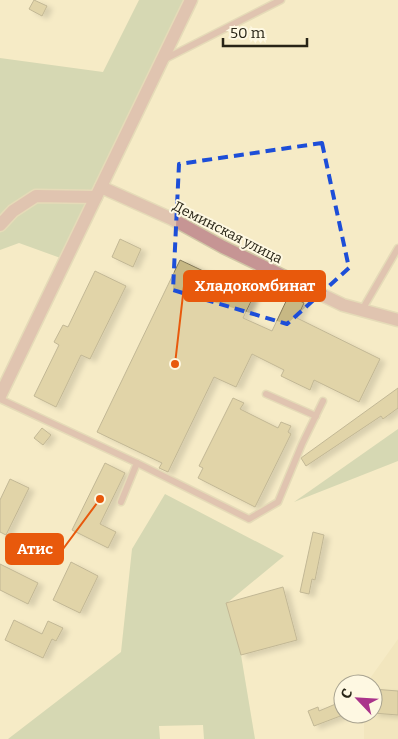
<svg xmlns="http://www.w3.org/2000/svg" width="398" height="739" font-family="Bitter,serif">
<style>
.built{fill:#eee1b4}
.green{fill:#b0c19b}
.building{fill:#c7b884;stroke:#837958;filter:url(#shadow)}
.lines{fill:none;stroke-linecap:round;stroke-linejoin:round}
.lane-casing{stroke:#d1c7a6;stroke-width:9}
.street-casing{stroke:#d1c7a6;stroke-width:15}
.lane{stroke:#c69594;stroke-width:6}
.street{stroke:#c69594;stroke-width:12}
.marked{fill:none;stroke:#1d4ed8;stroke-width:4;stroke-dasharray:10 6;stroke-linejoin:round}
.labels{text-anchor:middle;stroke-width:4;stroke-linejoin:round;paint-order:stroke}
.street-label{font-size:14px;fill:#282416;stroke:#fef8e2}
.leader{fill:none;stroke:#e8590c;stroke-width:2}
.callout-dot{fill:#e8590c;stroke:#fef8e2;stroke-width:2}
.callout{fill:#e8590c;stroke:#e8590c;stroke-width:2}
.callout-label{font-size:15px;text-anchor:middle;font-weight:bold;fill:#fff}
</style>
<defs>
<filter id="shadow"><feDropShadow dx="5.5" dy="3" stdDeviation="2.5" flood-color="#0004"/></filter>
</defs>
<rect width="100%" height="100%" fill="#f6ebc6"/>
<path class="built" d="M398,639V739H364V714H373V684H366Z"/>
<g class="green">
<path d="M139,0H191L66,260L19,243L0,250V58L103,72Z"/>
<path d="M398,429V461L294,502Z"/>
<path d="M165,494L284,556L227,603L241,655L255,739H204L203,725L159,726L160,739H8L121,652L132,549Z"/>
</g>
<g class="building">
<path d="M34,0L47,6L42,16L29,9Z"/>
<path d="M120,239L141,249L133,267L112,257Z"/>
<path d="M180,260L254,295L243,318L272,331L289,295L304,303L297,318L380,359L359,402L314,380L310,390L281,376L284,370L252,354L236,387L214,377L168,472L159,468L162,463L97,432Z"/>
<path d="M95,271L126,286L90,359L81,355L56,407L34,396L59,345L54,342L63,325L68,327Z"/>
<path d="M398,388V408L383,419L381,416L306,466L301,458Z"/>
<path d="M233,398L244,403L240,409L278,428L281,422L291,426L288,432L291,434L255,507L198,478L203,468L199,466Z"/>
<path d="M42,428L51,435L43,445L34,438Z"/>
<path d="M105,463L125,473L100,524L116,532L108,548L72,530Z"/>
<path d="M10,479L29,488L6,535L0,532V500Z"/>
<path d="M313,532L324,535L315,580L312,579L309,594L300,592Z"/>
<path d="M71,562L98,576L80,613L53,600Z"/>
<path d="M0,564L38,583L28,604L0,590Z"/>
<path d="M283,587L297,640L241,655L226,603Z"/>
<path d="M14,620L42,634L48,621L63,628L56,641L52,639L43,658L5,640Z"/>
<path d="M373,689L398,691V715L373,713Z"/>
<path d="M338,703L343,715L314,726L308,711L318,707L319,711Z"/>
</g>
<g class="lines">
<defs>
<g id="lane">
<path d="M165,59L281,0"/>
<path d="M362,310L398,248"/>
<path d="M266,394L316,416"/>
<path d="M0,399L137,463L121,502"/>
<path d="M137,463L249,519L278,502L302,444L323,401"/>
</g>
<g id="street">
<path d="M101,187L172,219L223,247L343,305L398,320"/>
<path d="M0,225L13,211L36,196L96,197"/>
<path d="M0,396L191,0"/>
</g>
</defs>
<use href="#lane" class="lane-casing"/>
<use href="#street" class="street-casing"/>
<use href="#lane" class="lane"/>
<use href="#street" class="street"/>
</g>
<path d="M0 0H398V739H0ZM322,143L349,268L287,324L173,290L179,164Z" fill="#f6ebc6" fill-opacity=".55" fill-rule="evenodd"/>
<path class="marked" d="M322,143L349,268L287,324L173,290L179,164Z"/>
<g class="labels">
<g class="street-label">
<text transform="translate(228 232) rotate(27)" y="5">Деминская улица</text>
</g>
</g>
<path class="leader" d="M175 364L184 286M100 499L63 549"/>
<g class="callout-dot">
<circle cx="175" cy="364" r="5"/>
<circle cx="100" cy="499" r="5"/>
</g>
<g class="callout">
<rect x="184" y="271" width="141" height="30" rx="5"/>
<rect x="6" y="534" width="57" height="30" rx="5"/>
</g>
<g class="callout-label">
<text x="255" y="291">Хладокомбинат</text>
<text x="35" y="554">Атис</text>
</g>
<g transform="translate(358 699) rotate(295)"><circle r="24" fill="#fef8e2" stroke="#a8a390"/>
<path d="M0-4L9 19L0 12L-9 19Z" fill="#aa348b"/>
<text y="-8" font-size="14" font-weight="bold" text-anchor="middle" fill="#282416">С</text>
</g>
<path d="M223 38v8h84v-8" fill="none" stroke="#282416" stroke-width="2.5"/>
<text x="230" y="38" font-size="15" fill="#282416" stroke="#fef8e2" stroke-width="4" paint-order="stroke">50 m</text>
</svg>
